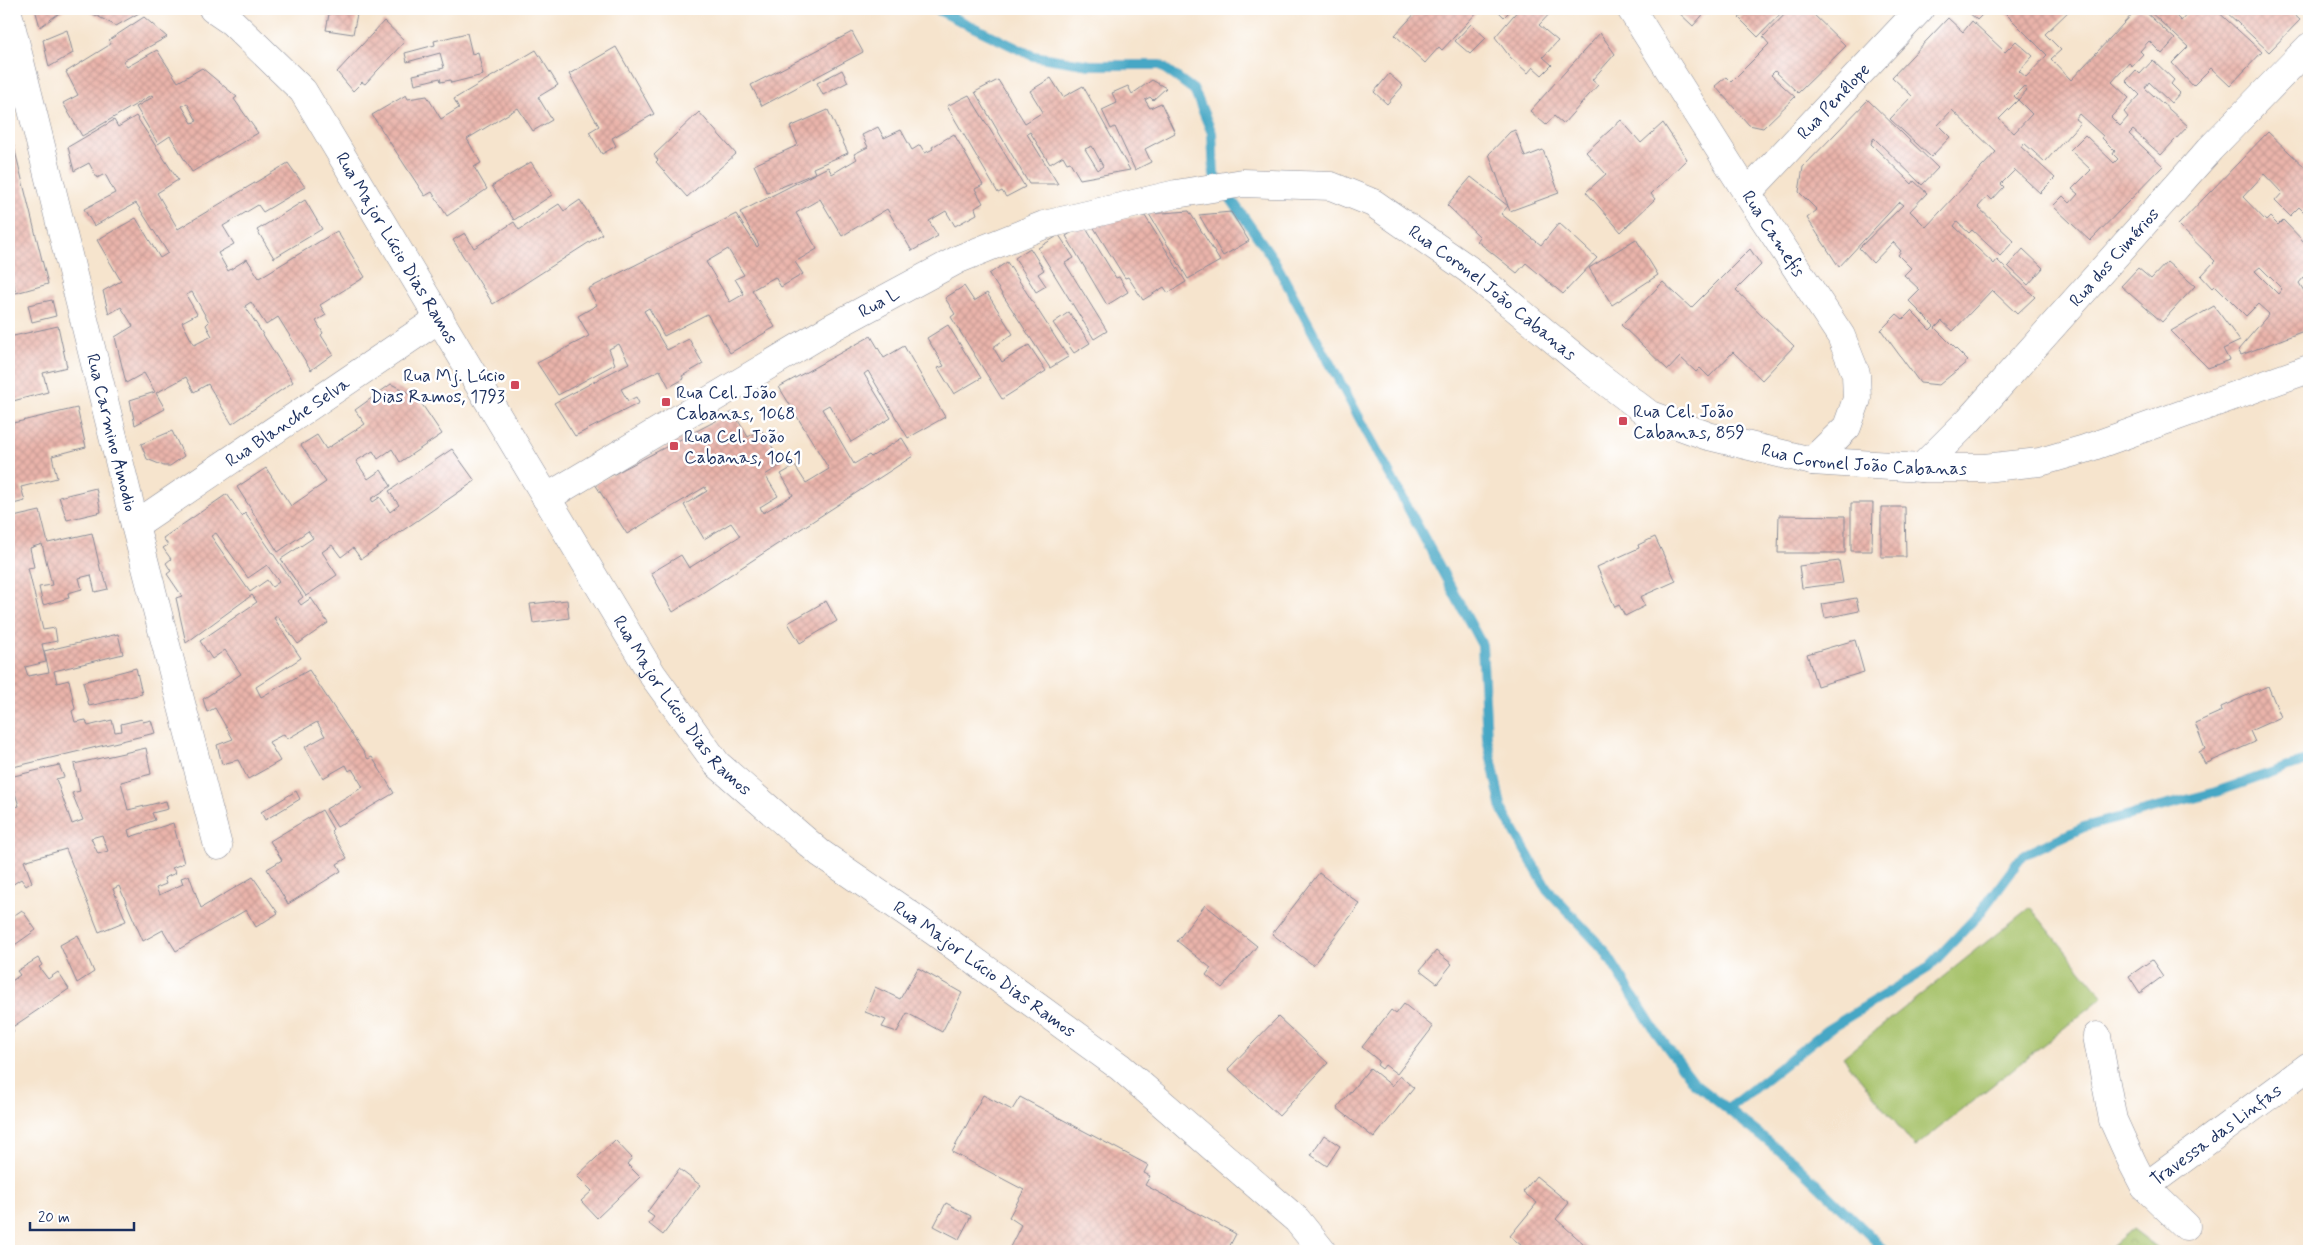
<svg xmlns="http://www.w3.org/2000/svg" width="2318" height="1260" font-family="Mynerve,sans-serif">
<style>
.grass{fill:#a5c168;stroke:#607863}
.park{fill:url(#park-crowns);stroke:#607863}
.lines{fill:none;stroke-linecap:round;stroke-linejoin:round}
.stream{stroke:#46a7c5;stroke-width:10}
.building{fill:url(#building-cross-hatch);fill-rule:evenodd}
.minor-casing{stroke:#888a96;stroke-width:29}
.secondary-casing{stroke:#888a96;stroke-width:29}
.minor{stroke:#fff;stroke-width:28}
.secondary{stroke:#fff;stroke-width:28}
.poi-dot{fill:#d1495b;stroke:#fff;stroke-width:2}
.labels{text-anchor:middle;stroke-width:5;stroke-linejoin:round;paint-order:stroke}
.street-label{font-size:18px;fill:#1b2f5e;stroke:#fff}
.poi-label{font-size:18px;fill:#1b2f5e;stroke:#fff;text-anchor:start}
</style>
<defs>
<pattern id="park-crowns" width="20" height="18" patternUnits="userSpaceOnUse" patternTransform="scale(1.25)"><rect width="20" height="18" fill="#a5c168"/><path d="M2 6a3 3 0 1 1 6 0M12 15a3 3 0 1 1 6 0" fill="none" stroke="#869d59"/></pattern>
<pattern id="building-cross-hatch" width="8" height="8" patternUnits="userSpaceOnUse" patternTransform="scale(1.25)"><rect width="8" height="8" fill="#eab4aa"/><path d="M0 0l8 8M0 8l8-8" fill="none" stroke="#c89b95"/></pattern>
</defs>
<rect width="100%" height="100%" fill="#fff"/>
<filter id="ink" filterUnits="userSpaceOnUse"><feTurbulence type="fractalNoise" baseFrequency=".02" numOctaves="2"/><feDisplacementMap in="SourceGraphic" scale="10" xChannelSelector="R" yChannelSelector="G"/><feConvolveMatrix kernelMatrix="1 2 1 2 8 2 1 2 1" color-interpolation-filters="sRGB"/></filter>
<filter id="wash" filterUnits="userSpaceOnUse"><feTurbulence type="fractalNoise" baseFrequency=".0096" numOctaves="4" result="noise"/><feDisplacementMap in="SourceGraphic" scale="20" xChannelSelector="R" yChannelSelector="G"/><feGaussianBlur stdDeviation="1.12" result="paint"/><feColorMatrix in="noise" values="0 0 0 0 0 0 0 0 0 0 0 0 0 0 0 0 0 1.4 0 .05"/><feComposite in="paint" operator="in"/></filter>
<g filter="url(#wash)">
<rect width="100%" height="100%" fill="#f6e4cd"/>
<path class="grass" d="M2030,907L2103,997L1915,1147L1843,1057Z"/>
<path class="park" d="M2133,1229L2162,1251H2107Z"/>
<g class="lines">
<g class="stream">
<path d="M936,9L1033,56L1090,65H1160L1194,90L1212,133L1214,175L1274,260L1482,645L1487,738L1502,810L1547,889L1604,950L1656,1032L1693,1082L1794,1162L1886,1251"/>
<path d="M1728,1109L1827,1030L1928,968L1980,913L2023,855L2084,827L2213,793L2309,760"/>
</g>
</g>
<g id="blocks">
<g class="building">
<path d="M35,9H65L40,27Z"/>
<path d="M84,9H132L139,13L116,26Z"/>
<path d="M330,9H358L353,34L326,30Z"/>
<path d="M1419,9H1480L1442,50L1439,47L1425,63L1395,35Z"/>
<path d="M1496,9H1512L1504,17Z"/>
<path d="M1519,9H1554L1539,25L1558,41L1543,57L1552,65L1542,75L1533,67L1528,73L1510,57L1495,37Z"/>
<path d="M1675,9H1708L1693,26Z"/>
<path d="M1741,9H1785L1758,37L1739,18L1745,13Z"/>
<path d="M1790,9H1808L1846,46L1798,93L1775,71L1771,75L1795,97L1763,128L1749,125L1715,86L1726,77L1731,82L1769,44L1763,37Z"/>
<path d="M1965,9H1981L1985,12L1977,20Z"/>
<path d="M2001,9H2071L2045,34L2061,50L2051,59L2071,80L2137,9H2142L2175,39L2162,54L2149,41L2140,51L2143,54L2132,66L2129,63L2112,82L2129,98L2111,117L2120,126L2128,117L2124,112L2140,95L2126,81L2136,70L2140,74L2153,60L2174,80L2171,84L2180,93L2171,103L2149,82L2145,88L2188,126L2161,155L2133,130L2129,134L2163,166L2090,241L2053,206L2063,196L2070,203L2078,194L2072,189L2091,170L2070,150L2085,135L2114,163L2118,159L2113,154L2115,151L2102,138L2103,136L2079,114L2075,119L2080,123L2045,162L2024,143L2021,147L2055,178L2040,193L2015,170L2001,184L2004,187L1992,200L1988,196L1978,207L2014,241L2000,256L1972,230L1969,233L1957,222L1954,226L1994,264L1997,260L2035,297L2017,314L1992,290L1953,331L1942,321L1935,328L1968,361L1939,385L1920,383L1881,330L1897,314L1903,319L1911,311L1930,330L1934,326L1909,301L1920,290L1904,275L1911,268L1898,255L1901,251L1893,242L1873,263L1859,248L1903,205L1899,202L1839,267L1807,218L1817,210L1799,192L1803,167L1868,100L1938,168L1922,185L1874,138L1872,141L1871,144L1912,184L1914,181L1927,193L1910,211L1926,227L1996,152L1952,110L1938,125L1950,137L1931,157L1890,119L1912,96L1892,77L1948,18L1963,32L1972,21L2005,52L2016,41L2033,56L2019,71L2026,77L2047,55ZM2024,86L2027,90L2018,100L2014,96ZM2018,100L2032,114L2014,133L1999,119Z"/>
<path d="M2147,9H2171L2170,10L2181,21L2188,13L2184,9H2215L2262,52L2230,86L2211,68L2193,86L2172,63L2188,47Z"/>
<path d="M2223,9H2288L2300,20L2269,52Z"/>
<path d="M144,17L167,37L123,61L127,67L157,50L178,82L202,68L237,97L234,99L258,133L192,172L170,136L158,144L136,107L153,97L152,95L82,136L63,103L78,95L66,72L111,44L109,40ZM187,103L197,121L192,123L182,106Z"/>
<path d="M384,21L405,41L365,84L362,82L353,91L337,72Z"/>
<path d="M1471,24L1486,38L1470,54L1455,41Z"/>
<path d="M67,30L73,53L49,67L43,40Z"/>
<path d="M852,32L863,52L762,106L751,85Z"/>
<path d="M467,33L472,54L478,52L483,75L451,83L450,80L441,82L440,78L415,84L413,75L444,68L440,53L407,62L405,53L435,45L434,41Z"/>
<path d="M1600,33L1615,54L1592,80L1598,85L1563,124L1554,116L1546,125L1530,111Z"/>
<path d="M616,47L654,114L612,138L616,146L602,154L589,132L599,126L569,74Z"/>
<path d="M536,50L558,85L538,97L552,120L533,131L518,108L467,139L481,163L474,167L487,189L447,216L432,192L425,196L372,115L406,95L408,99L427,96L441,119L459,108L454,99Z"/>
<path d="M842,70L848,82L823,95L817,83Z"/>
<path d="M1389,74L1403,86L1387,104L1374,92Z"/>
<path d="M1051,78L1063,97L1083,86L1130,170L1080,179L1070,162L1067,163L1063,156L1050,164L1030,132L1027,134L1058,184H1029L975,92L998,80L1025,123L1043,112L1030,91ZM1092,146L1103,166L1098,170L1085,149Z"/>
<path d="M1152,80L1166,88L1153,100L1150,97L1145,100L1150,108L1161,103L1175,133L1145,149L1151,162L1135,170L1115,127L1111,129L1102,110L1117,103L1112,93L1128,86L1132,94Z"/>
<path d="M969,95L1025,187L1006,197L1002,191L998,193L947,106Z"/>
<path d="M828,110L848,153L813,168L815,173L767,193L754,165L798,145L790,127Z"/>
<path d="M699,112L736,154L687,197L656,162L658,160L654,155Z"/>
<path d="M136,116L178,180L157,193L178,229L288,163L305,187L263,212L258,205L223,226L234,244L218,253L228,271L247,259L259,278L337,231L365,277L320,305L326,315L316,321L323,333L321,335L333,354L311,370L278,317L266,325L251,302L245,306L293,382L232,424L208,384L194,392L186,377L156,393L165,409L135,425L130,400L155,392L144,373L126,383L115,337L133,326L121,307L109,314L103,291L121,281L97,240L136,218L160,258L168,253L136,203L94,226L84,209L115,193L105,174L97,178L89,163L74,171L68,147L114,120L118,127ZM192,292L209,322L206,325L212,336L194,345L182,322L197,314L186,295Z"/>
<path d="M1621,120L1641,143L1663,123L1687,159L1651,194L1655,199L1621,232L1586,192L1606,174L1586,152Z"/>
<path d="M9,127L48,284L16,293L9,267Z"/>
<path d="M878,127L884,138L901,130L912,150L920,145L925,153L933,149L932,147L954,134L983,185L975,189L983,203L975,208L977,214L955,226L946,211L929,221L938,236L912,251L887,209L842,236L820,199L796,213L817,249L795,262L803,274L781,287L775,277L752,290L775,327L730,353L707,314L664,336L649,308L644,311L667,350L689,339L703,364L682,376L684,379L669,387L660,370L621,389L628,401L636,397L639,403L575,436L554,403L629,363L619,344L609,349L615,364L558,395L537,363L589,336L578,316L597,305L588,289L736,214L757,247L759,245L740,212L828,167L832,174L857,159L854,154L868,147L862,135ZM728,249L744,275L735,279L744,294L730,302L706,262Z"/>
<path d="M1515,130L1525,157L1543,150L1559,193L1510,211L1508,206L1501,214L1541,245L1559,223L1597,258L1563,294L1526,263L1517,273L1477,241L1480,237L1447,205L1471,177L1508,206L1489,154L1510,132Z"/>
<path d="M2268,132L2309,171V223L2305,219L2308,216L2299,207L2290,216L2275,201L2282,193L2264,174L2243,197L2266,221L2270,217L2278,225L2283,220L2309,247V271L2299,283L2309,299V329L2241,355L2238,350L2269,314L2258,304L2246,316L2215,285L2212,288L2201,276L2215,261L2178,225ZM2260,267L2282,289L2278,294L2255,271Z"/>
<path d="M531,162L552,195L514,220L492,186Z"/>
<path d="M305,200L322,229L274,258L257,230Z"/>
<path d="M580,200L602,234L493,304L453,240L465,233L474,248L514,222L519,230L559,204L564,211Z"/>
<path d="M1189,211L1220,261L1188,279L1149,214Z"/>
<path d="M1231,212L1249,241L1223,256L1199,215Z"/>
<path d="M1145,216L1186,282L1168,293L1164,287L1143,300L1128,277L1125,278L1091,223Z"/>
<path d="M1084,225L1116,278L1119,277L1128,292L1107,305L1066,236Z"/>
<path d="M1059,235L1074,258L1065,263L1107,331L1094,339L1038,248Z"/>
<path d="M1636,239L1658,275L1612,305L1589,268Z"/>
<path d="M1030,248L1044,270L1038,274L1046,286L1036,292L1015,258Z"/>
<path d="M1750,249L1761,265L1736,290L1794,346L1762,380L1733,352L1709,377L1700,368L1696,372L1680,357L1668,370L1621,325L1663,282L1691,308Z"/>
<path d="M2023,249L2043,268L2028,285L2008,266Z"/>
<path d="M1007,262L1068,357L1050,368L989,274Z"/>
<path d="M2167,262L2195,286L2162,322L2121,286L2138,268L2151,279Z"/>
<path d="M964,286L974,301L987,293L1013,334L993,347L1002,362L1029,345L1046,371L1002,399L951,317L955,314L945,298Z"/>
<path d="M52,300L56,316L32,322L28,305Z"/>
<path d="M2214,306L2240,341L2223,349L2229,360L2208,368L2171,331Z"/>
<path d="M1069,312L1090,343L1074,353L1053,323Z"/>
<path d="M948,325L981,378L954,394L938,368L944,366L927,338Z"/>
<path d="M58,326L67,367L43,373L48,392L9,402V337Z"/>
<path d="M871,336L884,358L904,346L945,417L908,438L868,371L864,374L891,418L851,442L829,405L822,409L854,464L869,455L871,457L902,438L913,456L673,612L651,573L681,555L689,568L740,536L731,523L704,539L684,505L707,491L705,487L627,534L595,484L733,412L748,437L761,429L783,464L765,475L778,496L760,507L763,513L793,495L781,474L795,466L806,483L829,469L779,387Z"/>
<path d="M391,384L417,397L442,434L400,462L392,449L378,459L373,451L356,461L368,479L381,470L391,486L371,499L373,502L380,497L390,512L399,505L389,491L452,449L475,481L361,559L353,548L341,557L332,545L322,552L337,575L306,596L281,559L313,538L308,531L278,552L237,487L266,468L291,506L326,482L301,445L317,435L326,449L365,424L355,410Z"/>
<path d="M77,408L86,447L52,456L57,478L21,487L25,501L9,505V424Z"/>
<path d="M172,431L184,456L170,466H164L147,459L141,444Z"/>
<path d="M96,488L101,512L67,520L59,497Z"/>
<path d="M227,494L242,516L245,513L303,597L298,601L301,605L311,598L328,623L298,644L277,616L274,618L301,658L256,687L261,697L309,670L368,759L372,757L394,793L337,827L326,809L363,787L352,769L349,771L346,765L323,778L305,747L325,736L317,722L287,739L284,734L269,742L280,761L248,779L238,760L222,764L217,745L233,739L215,708L207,712L203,699L241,674L225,650L212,659L200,641L257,602L252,595L186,643L176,598L182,596L167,574L171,571L166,563L171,559L163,548L168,545L163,538ZM216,533L248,578L267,565L279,582L272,587L267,580L250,592L211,536Z"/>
<path d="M1851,503H1873L1872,551H1851Z"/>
<path d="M1881,507H1905L1906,557H1881Z"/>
<path d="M40,511L48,543L92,533L101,572H103L108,589L95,592L91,575L79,578L82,589L68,593L69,598L43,605L39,587L52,585L42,544L30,548L34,567L28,568L43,630L55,628L57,641L42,644L46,662L25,667L28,676L49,672L44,651L118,634L123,654L54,671L57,683L69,680L75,709L72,711L75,722L86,720L88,726L112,720L115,732L122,731L121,724L142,719L143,722L151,720L155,733L9,768V518Z"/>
<path d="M1779,515L1845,516V553H1778Z"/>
<path d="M1655,537L1676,581L1640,597L1645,606L1625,616L1619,605L1615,607L1597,567L1639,548L1638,545Z"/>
<path d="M1839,561L1843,583L1802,588L1799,566Z"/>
<path d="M1856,598L1859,611L1825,618L1822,604Z"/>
<path d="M567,600L569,618L533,623L530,604Z"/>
<path d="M826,601L837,621L800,643L788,623Z"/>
<path d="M1855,640L1864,672L1817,686L1807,654Z"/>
<path d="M136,668L142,694L89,706L83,682Z"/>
<path d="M2268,686L2281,717L2250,731L2255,742L2205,764L2199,752L2205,749L2195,723L2222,711L2221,707Z"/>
<path d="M146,748L151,774L121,782L128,810L166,801L168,809L152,813L155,820L128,830L130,837L173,823L184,863L172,868L176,873L164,878L166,884L156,888L159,895L183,884L181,878L189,875L201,908L253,877L278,913L256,927L246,910L176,951L163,930L143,941L119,886L113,889L126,921L99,932L66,849L24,861L32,882L26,886L21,879L9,887V809L19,806L10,777L59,765L64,777L56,779L72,824L83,820L72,793L80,791L74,764ZM102,835L108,851L98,854L91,838Z"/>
<path d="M296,791L300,799L265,820L261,812Z"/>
<path d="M322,810L333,829L331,831L347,858L337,864L341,871L288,904L267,869L282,860L270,841Z"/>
<path d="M1319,873L1360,904L1313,965L1272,934Z"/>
<path d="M1205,905L1257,946L1222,988L1206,975L1211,968L1177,941Z"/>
<path d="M22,910L36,930L9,949V929L11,927L9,919Z"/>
<path d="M78,935L94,972L77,983L60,945Z"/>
<path d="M1436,951L1452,964L1437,983L1420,970Z"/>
<path d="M38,958L42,965L39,967L48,979L58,972L69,989L11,1028L14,1031L9,1034V983L20,975L17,971Z"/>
<path d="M2152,960L2163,976L2140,993L2129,976Z"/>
<path d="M918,968L962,993L942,1032L907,1013L897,1032L882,1027L886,1020L865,1012L875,987L900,999Z"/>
<path d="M1404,1004L1433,1027L1397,1074L1385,1065L1382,1069L1377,1065L1379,1061L1362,1047L1391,1010L1396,1014Z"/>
<path d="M1278,1017L1328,1063L1279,1116L1228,1069Z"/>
<path d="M1370,1068L1392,1086L1400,1076L1414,1088L1374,1138L1337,1108Z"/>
<path d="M983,1095L1012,1110L1020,1097L1148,1165L1144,1173L1150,1176L1145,1185L1236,1234L1227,1251H1008L1021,1225L1009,1217L1024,1190L952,1152Z"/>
<path d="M1324,1135L1340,1146L1327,1166L1311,1155Z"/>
<path d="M615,1140L632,1158L627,1164L640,1177L597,1218L581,1201L592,1191L577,1176Z"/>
<path d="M679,1169L700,1185L663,1235L649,1224L654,1217L647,1212Z"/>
<path d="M1536,1176L1569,1203L1556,1219L1592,1251H1528L1510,1236L1537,1203L1523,1192Z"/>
<path d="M946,1203L971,1216L959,1239L934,1226Z"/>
</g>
</g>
</g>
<g filter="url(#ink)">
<use href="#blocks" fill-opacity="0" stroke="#888a96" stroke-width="1"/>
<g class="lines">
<defs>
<g id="minor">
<path id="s1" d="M1631,9L1747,193L1841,336L1856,374L1857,399L1847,427L1812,461"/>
<path id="s2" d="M9,17L135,525L218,846"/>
<path id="s3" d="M1747,193L1920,9"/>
<path id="s4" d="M1921,468L1969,420L2210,149L2309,47"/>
<path id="s5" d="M546,498L831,328L959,259L1044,225L1176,194L1243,183L1331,186L1373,203L1468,269L1588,368L1650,415L1708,436L1812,461L1921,468H1984L2040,462L2085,449L2309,369"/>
<path id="s6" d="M135,525L440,318"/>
<path d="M2097,1036L2113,1120L2133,1164L2145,1187L2186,1226"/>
<path id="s7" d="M2145,1187L2309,1066"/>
</g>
<g id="secondary">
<path id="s8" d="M213,9L232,22L303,91L652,674L717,764L820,853L935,932L1120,1067L1297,1220L1322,1251"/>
</g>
</defs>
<use href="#minor" class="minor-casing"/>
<use href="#secondary" class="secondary-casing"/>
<use href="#minor" class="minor"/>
<use href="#secondary" class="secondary"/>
</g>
</g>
<g class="poi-dot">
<rect x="510" y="380" width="10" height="10" rx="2.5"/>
<rect x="661" y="397" width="10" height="10" rx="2.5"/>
<rect x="1618" y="416" width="10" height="10" rx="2.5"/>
<rect x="669" y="441" width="10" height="10" rx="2.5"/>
</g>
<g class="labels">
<g class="street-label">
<text dy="6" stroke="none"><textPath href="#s3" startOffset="126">Rua Penélope</textPath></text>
<text dy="6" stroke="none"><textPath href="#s1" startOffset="266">Rua Camefis</textPath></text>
<text dy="6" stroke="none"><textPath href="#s8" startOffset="305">Rua Major Lúcio Dias Ramos</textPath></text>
<text dy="6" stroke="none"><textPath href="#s4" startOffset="286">Rua dos Cimérios</textPath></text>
<text dy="6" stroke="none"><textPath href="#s5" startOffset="1055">Rua Coronel João Cabanas</textPath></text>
<text dy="6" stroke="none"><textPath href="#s5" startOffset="386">Rua L</textPath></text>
<text dy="6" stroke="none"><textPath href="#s6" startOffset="184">Rua Blanche Selva</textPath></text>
<text dy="6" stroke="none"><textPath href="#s2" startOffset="428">Rua Carmino Amodio</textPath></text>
<text dy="6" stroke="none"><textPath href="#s5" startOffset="1475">Rua Coronel João Cabanas</textPath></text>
<text dy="6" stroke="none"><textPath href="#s8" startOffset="845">Rua Major Lúcio Dias Ramos</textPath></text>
<text dy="6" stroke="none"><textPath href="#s8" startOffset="1250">Rua Major Lúcio Dias Ramos</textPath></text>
<text dy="6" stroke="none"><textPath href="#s7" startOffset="88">Travessa das Linfas</textPath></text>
</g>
<g class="poi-label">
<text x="505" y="381" text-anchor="end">Rua Mj. Lúcio<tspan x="505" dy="21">Dias Ramos, 1793</tspan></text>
<text x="676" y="398">Rua Cel. João<tspan x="676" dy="21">Cabanas, 1068</tspan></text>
<text x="1633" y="417">Rua Cel. João<tspan x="1633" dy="21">Cabanas, 859</tspan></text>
<text x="684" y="442">Rua Cel. João<tspan x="684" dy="21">Cabanas, 1061</tspan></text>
</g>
</g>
<rect width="2318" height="1260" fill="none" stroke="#fff" stroke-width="30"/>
<path d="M30 1222v8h104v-8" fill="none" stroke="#1b2f5e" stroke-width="2.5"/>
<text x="38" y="1222" font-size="15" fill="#1b2f5e" stroke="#ffffff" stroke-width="4" paint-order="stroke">20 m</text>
</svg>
